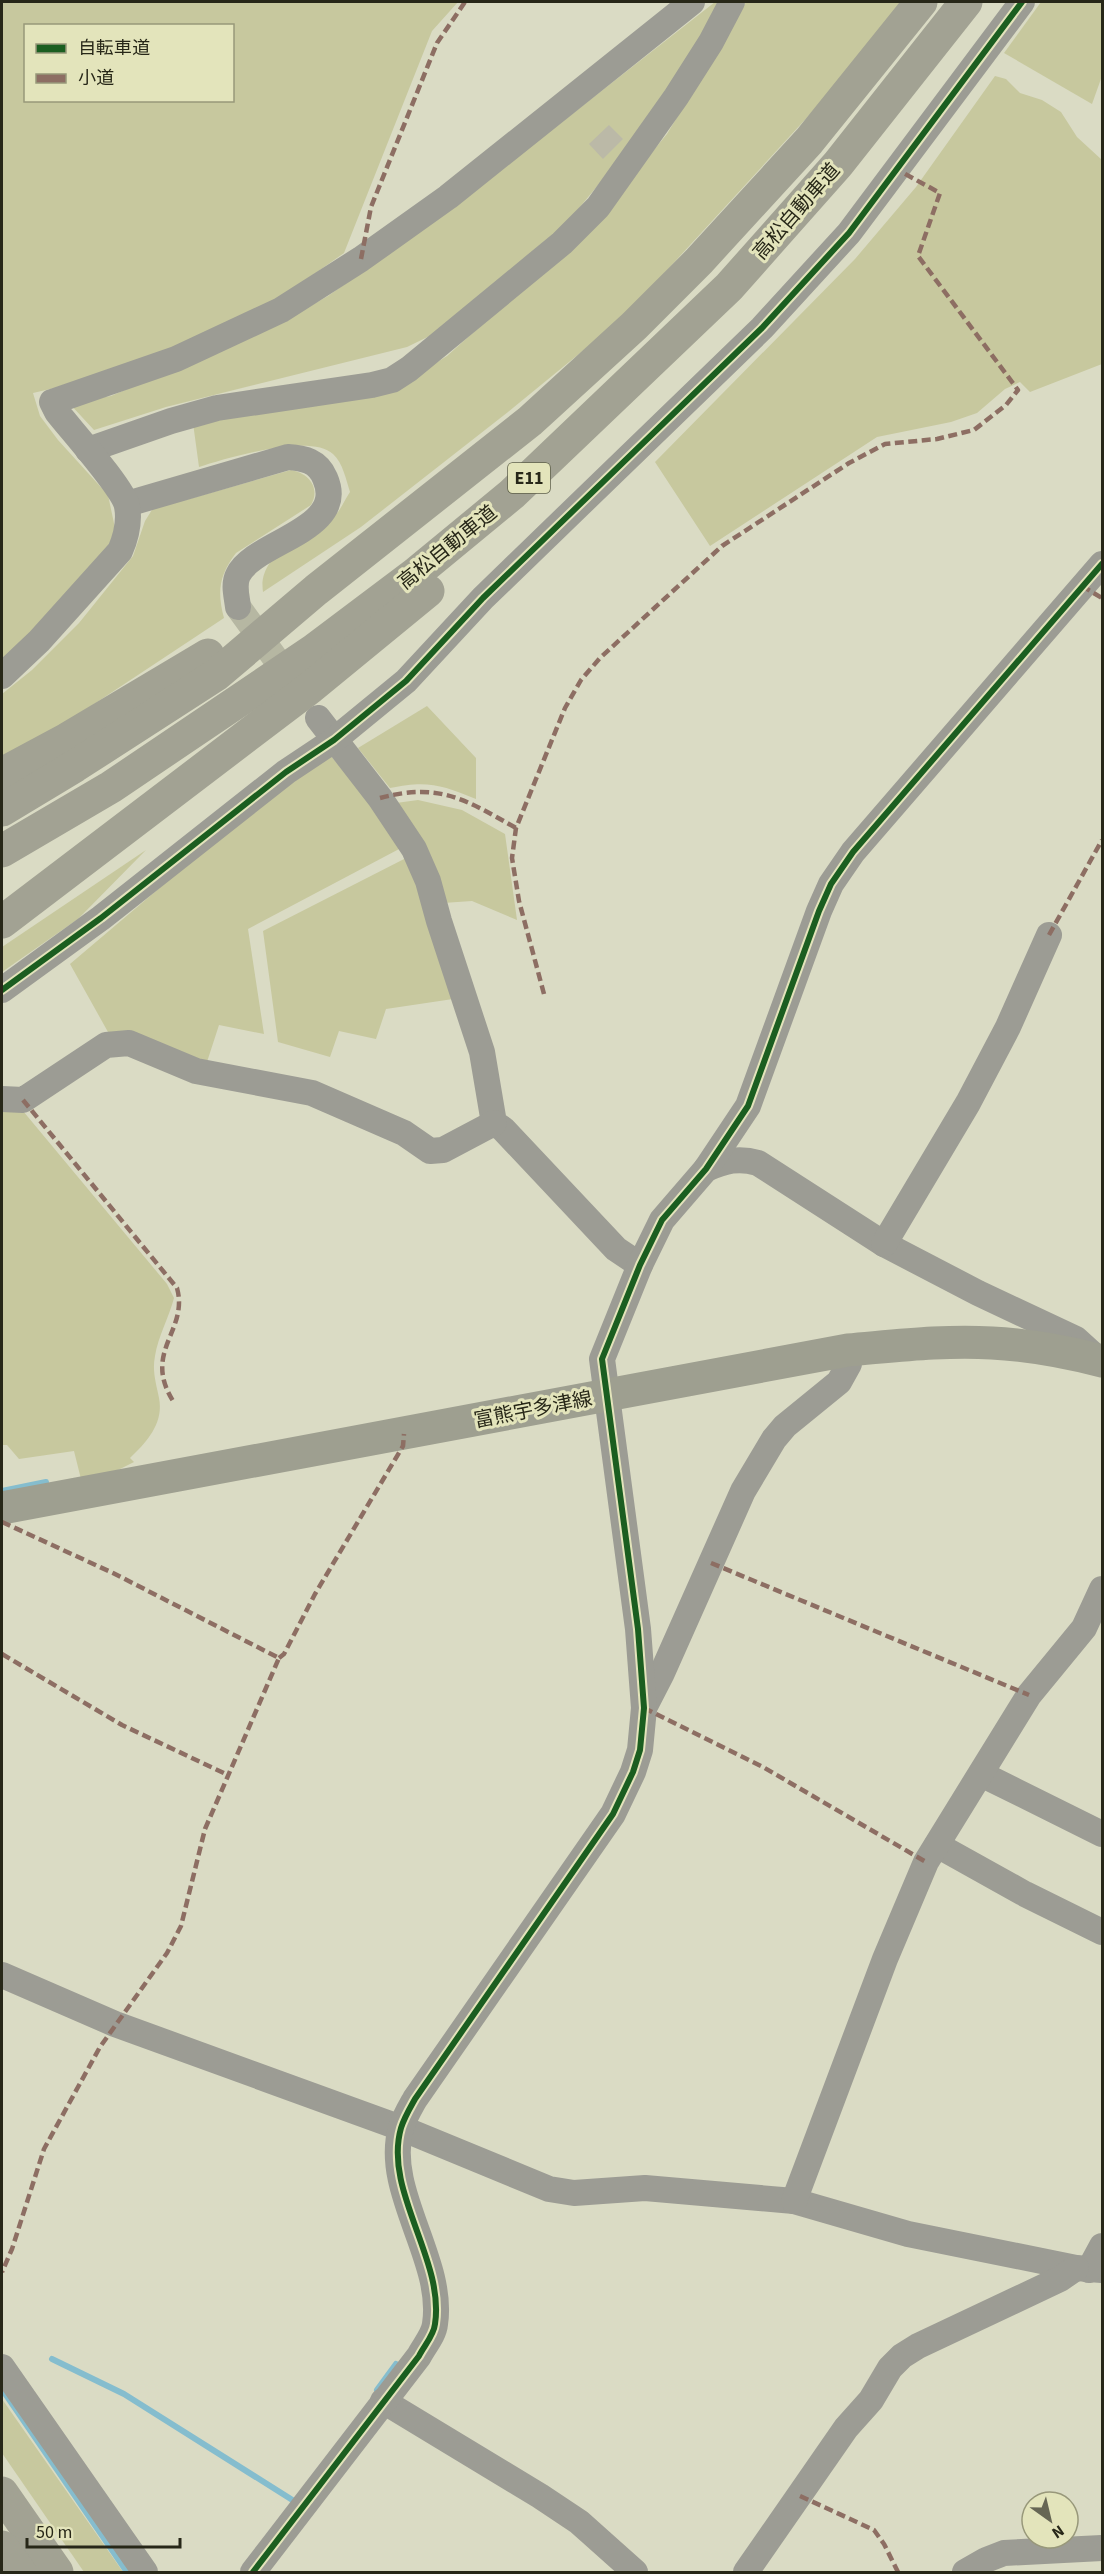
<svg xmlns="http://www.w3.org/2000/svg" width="1104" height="2574" font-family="'Source Sans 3','Noto Sans JP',sans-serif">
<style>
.green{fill:#c7c89e;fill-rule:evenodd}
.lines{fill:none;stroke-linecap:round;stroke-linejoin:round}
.stream{stroke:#85bdce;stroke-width:6}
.building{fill:#bbb9a7}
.minor-tunnel{stroke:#b6b7a2;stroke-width:26;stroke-dasharray:26 13;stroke-linecap:butt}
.minor{stroke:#9c9c94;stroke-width:26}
.major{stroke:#9e9f90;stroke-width:33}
.highway{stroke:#a2a293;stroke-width:33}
.quiet{stroke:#8d6e63;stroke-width:4.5;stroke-dasharray:9 4.5;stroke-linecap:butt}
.cycleway-casing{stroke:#e3e4bb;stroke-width:10}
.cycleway{stroke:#1b5e20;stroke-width:6}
.labels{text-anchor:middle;stroke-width:6;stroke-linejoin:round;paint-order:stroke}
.shield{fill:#e3e4bb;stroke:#5f6049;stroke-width:1.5}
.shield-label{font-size:18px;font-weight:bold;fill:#272718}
.street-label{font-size:20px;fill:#272718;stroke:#e3e4bb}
</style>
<rect width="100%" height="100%" fill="#dadbc4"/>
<g class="green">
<path d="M2,2H458L432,31L344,253L269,306L178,350L89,380L33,393L40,416L58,440L108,495L115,528L108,549L2,663ZM26,26H232V100H26Z"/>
<path d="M715,2H726L669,99L551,242L446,328L407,347L166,407L94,430L69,403L111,396L282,322L328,296L452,208Z"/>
<path d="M746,2H905L857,63L624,317L508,412L361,527L263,592C257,551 310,537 335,515C341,510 345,499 350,492C346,480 343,463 333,454C310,433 227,458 199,467L193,423L420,373L447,356L552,262L612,201L667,134Z"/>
<path d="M1041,2H1102V76L1092,104L1004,53Z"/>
<path d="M995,76L1006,79L1020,93L1042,100L1061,112L1077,137L1102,160V364L1030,392L1020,382L1005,389L977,413L951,422L877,437L710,546L655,462L855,259L916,187Z"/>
<path d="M291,470C308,473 321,487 311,505L236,553C219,575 217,592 224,618L70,720L2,759V694L32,670L79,623L133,556L145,521L155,505L189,499Z"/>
<path d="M427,706L476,758V799C442,785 427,780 390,788L358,748Z"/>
<path d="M331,756L386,821L401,848L248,929L264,1034L219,1025L206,1065L108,1032L70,964C155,893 238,817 331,756Z"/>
<path d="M418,800L462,810L505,834L517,920L472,901L443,903L396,803Z"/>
<path d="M146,850L78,919L2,972V947Z"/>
<path d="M408,857L453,999L386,1009L376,1039L339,1031L330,1057L278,1042L263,931Z"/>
<path d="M2,1109L23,1111L167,1284L174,1298C169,1317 158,1337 155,1356C152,1371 156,1383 159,1398C164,1423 147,1442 130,1458L134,1462L118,1470L81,1479L74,1451L19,1459L7,1445H2Z"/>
<path d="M2,2399L123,2572H84L2,2453Z"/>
</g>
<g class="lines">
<g class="stream">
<path d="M2,1491L46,1482"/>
<path d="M52,2359L124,2394L294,2501"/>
<path d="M2,2389L127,2572"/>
<path d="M377,2390L396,2364"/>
</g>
</g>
<path class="building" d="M609,125L623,139L603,159L589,144Z"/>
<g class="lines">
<path class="minor-tunnel" d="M238,607L294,684"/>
<g class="minor">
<path d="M88,450L171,421L217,408L372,385L392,380L409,369L562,243L598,207L676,97L711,42L732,2"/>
<path d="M127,504L288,457C304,458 318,461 325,478C348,531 254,541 238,575C233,585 237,597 238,607"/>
<path d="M2,676L39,641L120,551C126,537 130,522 127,506C123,488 71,430 57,412L52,402L176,359L281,310L361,259L448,197L692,2"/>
<path d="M318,718L380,798L414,849L428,881L439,921L482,1052L494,1123L503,1129L616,1249L640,1265"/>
<path d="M2,990L101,918L286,772L334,740L406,681L483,598L762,328L849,233L1022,2"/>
<path d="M2,1099L23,1100L106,1045L129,1043L196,1071L312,1093L404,1133L430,1151L443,1150L494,1123"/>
<path d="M706,1169C725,1161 738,1157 758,1163L884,1244L978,1293L1076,1339L1099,1360"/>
<path d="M884,1244L968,1103L1008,1027L1049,935"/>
<path d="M644,1708L662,1673L743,1491L774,1439L785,1426L839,1382L849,1364L848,1350"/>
<path d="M981,1774L1102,1834"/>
<path d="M937,1845L1025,1894L1102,1932"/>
<path d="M2,1975L115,2024L401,2128L549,2189L574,2193L645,2188L794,2201L908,2234L1076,2268L1102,2270"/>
<path d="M794,2201L885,1959L926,1862L1029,1695L1084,1628L1102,1589"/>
<path d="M1089,2270L1102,2246"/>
<path d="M2,2367L145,2572"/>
<path d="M383,2401L540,2496L579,2522L635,2572"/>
<path d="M253,2572L419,2356C424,2346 434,2335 435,2324C445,2260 383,2191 401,2128C404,2118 410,2108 415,2099L613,1814L633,1772L640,1750L644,1708L638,1629L602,1359L640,1265L662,1220L706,1169L748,1106L819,911L831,884L853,852L1102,564"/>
<path d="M746,2572L846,2428L871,2400L890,2368L902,2356L918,2346L1060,2279L1076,2268"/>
<path d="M965,2572L986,2560L1004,2553L1102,2548"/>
</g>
<path class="major" d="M2,1508L848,1350C896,1346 944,1340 992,1343C1029,1345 1067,1352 1102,1361"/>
<g class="highway">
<path d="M2,774L67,739L208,655"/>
<path d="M2,810L75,766L216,675L316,590L530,421L634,326L699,261L809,141L921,2"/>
<path d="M2,851L111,787L314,650L415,574L512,494L729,287L838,164L966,2"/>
<path d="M2,922L311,687L428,591"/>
<path d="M2,2493L57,2572"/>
<path d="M2,2547L20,2572"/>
</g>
<g class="quiet">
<path d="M361,259L371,207L437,43L465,2"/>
<path d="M1082,586L1102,598"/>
<path d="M380,798C440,782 466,800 516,828"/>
<path d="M1049,935L1102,840"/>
<path d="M544,994L519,901L512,858L516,828L565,708L581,680L600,658L722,546L849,463L885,444L937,439L974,430L1006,405L1018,390L918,256L940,193L898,170"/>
<path d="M23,1100L177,1288C189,1331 142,1351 173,1401"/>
<path d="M2,1522L113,1573L279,1658L205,1829L181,1926L167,1953L100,2047L44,2149L12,2249L2,2272"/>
<path d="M711,1563L1029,1695"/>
<path d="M2,1654L122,1725L228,1775"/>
<path d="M279,1658L284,1654L315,1594L403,1446L404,1434"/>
<path d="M644,1708L763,1767L926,1862"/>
<path d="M800,2496L874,2530L884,2544L898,2572"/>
</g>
<defs>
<g id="cycleway">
<path d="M2,990L101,918L286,772L334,740L406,681L483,598L762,328L849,233L1022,2"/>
<path d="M253,2572L419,2356C424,2346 434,2335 435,2324C445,2260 383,2191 401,2128C404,2118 410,2108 415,2099L613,1814L633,1772L640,1750L644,1708L638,1629L602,1359L640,1265L662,1220L706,1169L748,1106L819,911L831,884L853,852L1102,564"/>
</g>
</defs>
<use href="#cycleway" class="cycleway-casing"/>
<use href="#cycleway" class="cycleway"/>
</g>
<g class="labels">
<rect class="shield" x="508" y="463" width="42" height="30" rx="4.5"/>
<g class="shield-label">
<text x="529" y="484">E11</text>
</g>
<g class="street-label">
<text transform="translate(796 211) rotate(-49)" y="7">高松自動車道</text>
<text transform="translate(447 547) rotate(-39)" y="7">高松自動車道</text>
<text transform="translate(533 1409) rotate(-11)" y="7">富熊宇多津線</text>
</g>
</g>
<rect width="1104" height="2574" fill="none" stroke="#272718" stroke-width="6"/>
<rect x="24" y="24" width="210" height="78" fill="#e3e4bb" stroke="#98987a" stroke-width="1.5"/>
<rect x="36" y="44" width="30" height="9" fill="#1b5e20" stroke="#98987a" stroke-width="1.5"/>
<text x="78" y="54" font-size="18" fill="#272718">自転車道</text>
<rect x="36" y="74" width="30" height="9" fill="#8d6e63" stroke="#98987a" stroke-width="1.5"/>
<text x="78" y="84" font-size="18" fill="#272718">小道</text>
<g transform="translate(1050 2520) rotate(146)"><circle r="28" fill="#e3e4bb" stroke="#98987a" stroke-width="1.5"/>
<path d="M0-4.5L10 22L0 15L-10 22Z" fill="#666654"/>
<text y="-9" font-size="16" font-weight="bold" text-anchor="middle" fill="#272718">N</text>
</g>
<path d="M27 2538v9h153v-9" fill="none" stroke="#272718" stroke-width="3"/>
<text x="36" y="2538" font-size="18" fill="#272718" stroke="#e3e4bb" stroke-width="4.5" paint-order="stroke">50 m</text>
</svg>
